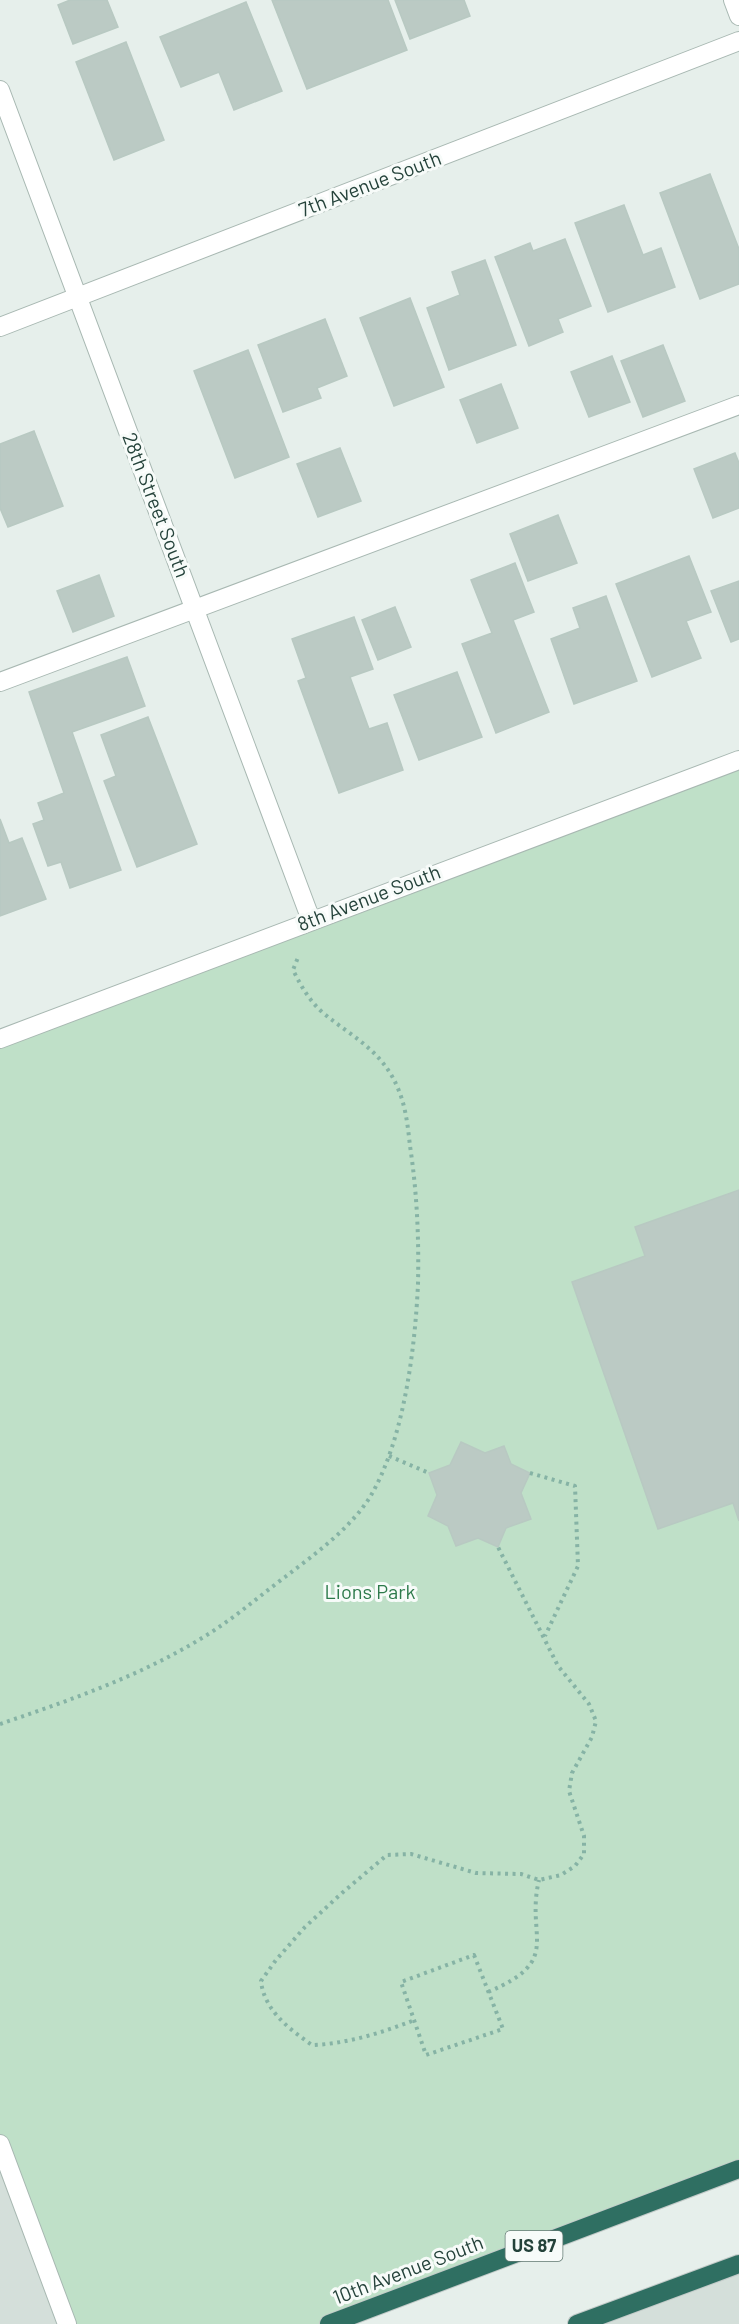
<svg xmlns="http://www.w3.org/2000/svg" width="739" height="2324" font-family="Barlow,sans-serif">
<style>
.built{fill:#d4dfda}
.green{fill:#bfe0c8}
.building{fill:#bbcac4;stroke:#b8c9c2;stroke-width:1.5}
.lines{fill:none;stroke-linecap:round;stroke-linejoin:round}
.lane-casing{stroke:#a8b8b2;stroke-width:20}
.street-casing{stroke:#a8b8b2;stroke-width:20}
.highway-casing{stroke:#c2cac8;stroke-width:20}
.path{stroke:#86b3a5;stroke-width:4;stroke-dasharray:3 4.5;stroke-linecap:butt}
.lane{stroke:#fff;stroke-width:18}
.street{stroke:#fff;stroke-width:18}
.highway{stroke:#2f6f62;stroke-width:18}
.labels{text-anchor:middle;stroke-width:6;stroke-linejoin:round;paint-order:stroke}
.shield{fill:#f7fbf9;stroke:#637a73;stroke-width:1.5}
.shield-label{font-size:18px;font-weight:bold;fill:#24423a}
.street-label{font-size:20px;fill:#24423a;stroke:#f7fbf9}
.park-label{font-size:20px;fill:#2d7a4b;stroke:#f7fbf9}
</style>
<rect width="100%" height="100%" fill="#e6efeb"/>
<g class="built">
<path d="M0,2144L67,2324H0Z"/>
<path d="M739,2264V2324H576Z"/>
</g>
<path class="green" d="M739,761V2169L329,2324H67L0,2144V1040Z"/>
<g class="building">
<path d="M70,0H107L118,27L73,44L58,5Z"/>
<path d="M272,0H388L407,50L307,89Z"/>
<path d="M395,0H464L470,16L410,39Z"/>
<path d="M246,2L282,91L234,110L219,72L181,87L160,37Z"/>
<path d="M126,42L164,140L114,160L76,62Z"/>
<path d="M710,174L739,249V284L700,299L660,193Z"/>
<path d="M624,205L643,255L661,248L675,287L608,312L575,223Z"/>
<path d="M565,239L591,306L558,319L563,332L529,346L495,257L530,243L533,251Z"/>
<path d="M485,260L516,345L449,370L427,308L460,295L452,272Z"/>
<path d="M410,298L444,387L394,406L360,318Z"/>
<path d="M325,319L347,376L317,388L321,398L283,412L258,345Z"/>
<path d="M663,345L685,401L643,417L621,361Z"/>
<path d="M248,350L289,457L235,478L194,371Z"/>
<path d="M612,356L630,402L589,417L571,372Z"/>
<path d="M501,384L518,428L477,443L460,400Z"/>
<path d="M34,431L63,506L8,527L0,508V444Z"/>
<path d="M340,448L361,501L318,517L297,464Z"/>
<path d="M735,453L739,463V508L713,518L694,469Z"/>
<path d="M558,515L577,563L528,581L510,534Z"/>
<path d="M689,556L711,612L686,621L701,658L652,677L616,584Z"/>
<path d="M515,563L534,612L513,620L549,712L496,733L462,644L492,633L471,580Z"/>
<path d="M99,575L114,616L73,632L57,591Z"/>
<path d="M739,581V639L731,642L711,591Z"/>
<path d="M606,596L637,681L574,704L551,639L580,628L573,608Z"/>
<path d="M395,607L411,647L378,660L362,620Z"/>
<path d="M354,617L373,669L350,677L369,729L387,723L403,770L339,793L298,681L306,678L292,639Z"/>
<path d="M127,657L145,706L72,732L121,870L70,888L61,862L48,866L33,824L44,820L38,803L64,793L29,692Z"/>
<path d="M457,672L482,737L419,760L394,695Z"/>
<path d="M148,717L197,844L137,867L104,781L116,776L101,735Z"/>
<path d="M0,819L9,843L22,838L46,899L0,916Z"/>
<path d="M739,1190V1521L733,1503L658,1529L572,1282L645,1256L635,1227Z"/>
<path d="M461,1442L485,1453L504,1446L511,1464L530,1473L521,1493L531,1519L506,1528L498,1547L478,1538L456,1546L448,1526L428,1516L437,1495L429,1473L450,1465Z"/>
</g>
<g class="lines">
<defs>
<path id="lane" d="M0,682L739,405"/>
<g id="street">
<path d="M733,0L739,16"/>
<path d="M0,90L311,920"/>
<path d="M0,327L739,41"/>
<path d="M0,1039L739,760"/>
<path d="M0,2144L67,2324"/>
</g>
<g id="highway">
<path d="M329,2324L739,2169"/>
<path d="M577,2324L739,2264"/>
</g>
</defs>
<use href="#lane" class="lane-casing"/>
<use href="#street" class="street-casing"/>
<use href="#highway" class="highway-casing"/>
<g class="path">
<path d="M389,1456L429,1473"/>
<path d="M530,1473L575,1486L578,1566L545,1636"/>
<path d="M0,1724C68,1701 140,1676 202,1638C232,1620 257,1598 285,1577C315,1554 349,1530 370,1497C404,1440 415,1349 418,1284C419,1238 417,1192 410,1146C408,1128 406,1108 399,1091C383,1050 353,1038 322,1012C309,1000 301,986 293,970L299,955"/>
<path d="M474,1955L503,2029L426,2055L401,1982Z"/>
<path d="M488,1992C564,1960 525,1938 539,1880"/>
<path d="M412,2021C381,2033 346,2044 312,2045C289,2029 264,2010 261,1981L276,1960L305,1927L342,1893L387,1855L411,1854L476,1873L521,1874L539,1880L561,1875L575,1866L584,1854V1836L569,1791L572,1773L592,1737L596,1721L589,1704L558,1666L498,1547"/>
</g>
<use href="#lane" class="lane"/>
<use href="#street" class="street"/>
<use href="#highway" class="highway"/>
</g>
<g class="labels">
<rect class="shield" x="505.5" y="2231" width="57" height="30" rx="4.5"/>
<g class="shield-label">
<text x="534" y="2252">US 87</text>
</g>
<g class="street-label">
<text transform="translate(370 184) rotate(-21)" y="7">7th Avenue South</text>
<text transform="translate(156 505) rotate(69)" y="7">28th Street South</text>
<text transform="translate(369 898) rotate(-21)" y="7">8th Avenue South</text>
<text transform="translate(408 2270) rotate(-21)" y="7">10th Avenue South</text>
</g>
<g class="park-label">
<text x="370" y="1599">Lions Park</text>
</g>
</g>
</svg>
